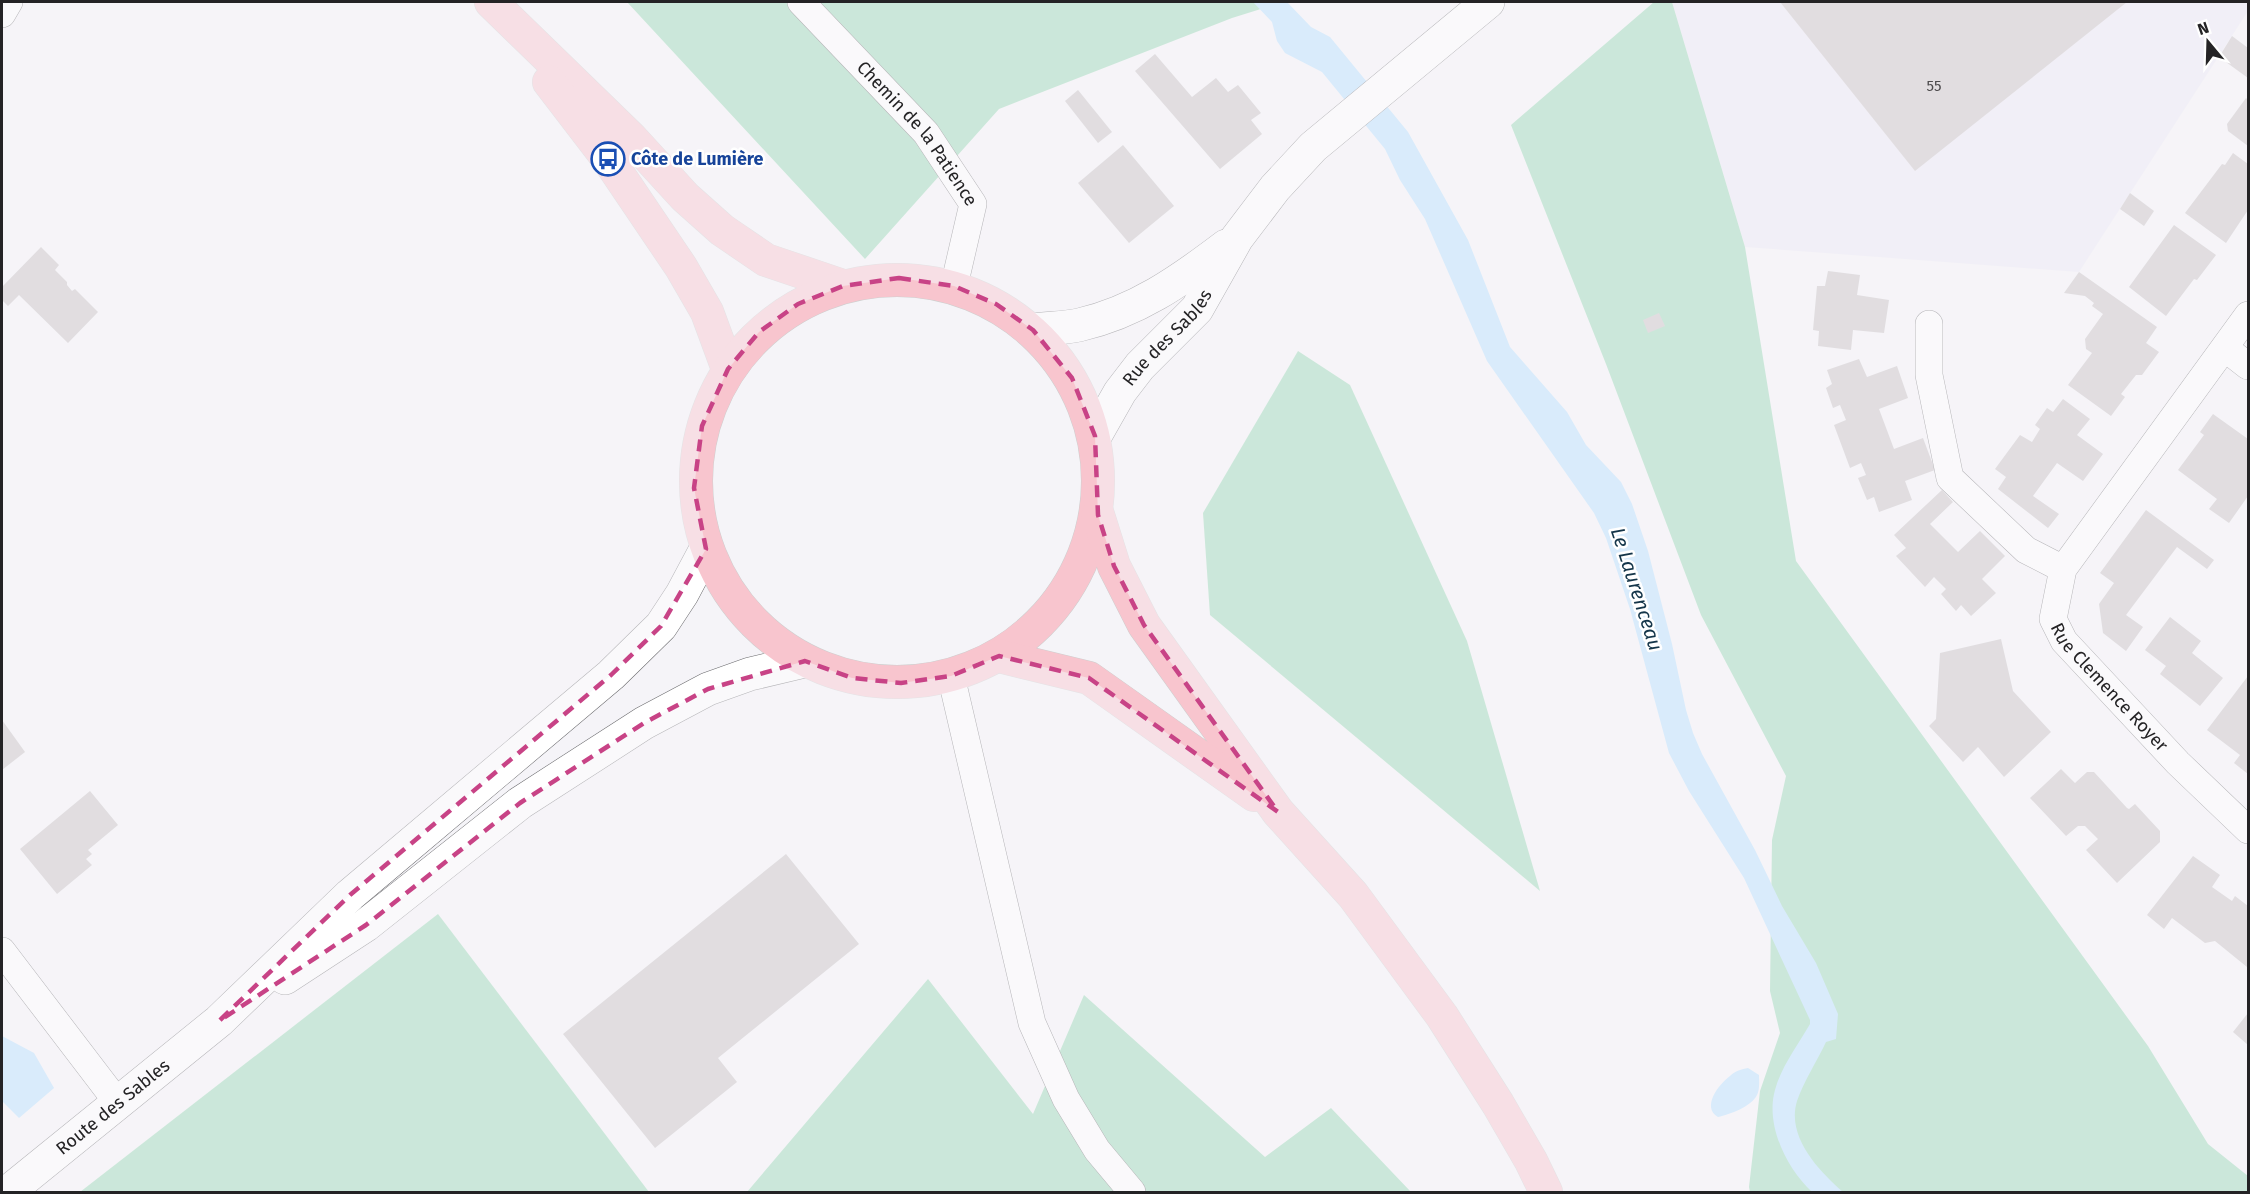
<svg xmlns="http://www.w3.org/2000/svg" width="2250" height="1194" font-family="'Fira Sans',sans-serif">
<style>
.built{fill:#ece9f5}
.green{fill:#98d8b5}
.water{fill:#b5e0ff}
.building{fill:#c7c2c4}
.lines{fill:none;stroke-linecap:round;stroke-linejoin:round}
.street-casing{stroke:#6a6a6d;stroke-width:28}
.secondary-casing{stroke:#6a6a6d;stroke-width:34}
.primary-casing{stroke:#cfcfcf;stroke-width:34}
.street{stroke:#fff;stroke-width:27}
.secondary{stroke:#fff;stroke-width:33}
.primary{stroke:#f8c5ce;stroke-width:33}
.marked{fill:none;stroke:#c84386;stroke-width:4.5;stroke-dasharray:12 8;stroke-linejoin:round}
.labels{text-anchor:middle;stroke-width:5;stroke-linejoin:round;paint-order:stroke}
.number-label{font-size:15px;fill:#4d4b4d}
.street-label{font-size:18px;fill:#242325;stroke:#fff}
.transit-label{font-size:18px;font-weight:bold;fill:#164399;stroke:#fff;text-anchor:start}
.water-label{font-size:20px;font-style:italic;fill:#143549;stroke:#fff}
</style>
<rect width="100%" height="100%" fill="#f5f4f8"/>
<path class="built" d="M1672,2H2248V11L2079,272L1745,247Z"/>
<g class="green">
<path d="M627,2H1283L1232,18L999,109L865,259Z"/>
<path d="M1654,2H1672L1745,247L1796,561L2148,1046L2208,1144L2248,1176V1192H1750L1749,1187L1760,1091L1780,1033L1770,991L1772,840L1786,776L1701,615L1606,364L1511,125Z"/>
<path d="M1298,351L1350,385L1467,641L1540,891L1210,615L1203,513Z"/>
<path d="M438,914L649,1192H80Z"/>
<path d="M928,979L1033,1114L1084,995L1265,1157L1331,1108L1411,1192H747Z"/>
</g>
<g class="water">
<path d="M1253,2H1287L1311,27L1330,37L1408,132L1468,240L1510,347L1567,412L1586,445L1621,482L1632,504L1648,551L1672,644L1686,710L1693,733L1702,754L1755,850L1782,906L1816,963L1838,1014L1836,1039L1826,1042C1817,1061 1804,1081 1797,1101C1786,1137 1819,1171 1843,1192H1812C1787,1169 1765,1125 1775,1090C1781,1067 1798,1045 1810,1024V1020L1744,878L1689,791L1669,753L1630,609L1606,538L1594,513L1487,361L1425,219L1400,180L1385,149L1322,72L1285,53L1277,41L1272,22Z"/>
<path d="M2,1036L34,1053L54,1088L19,1118L2,1101Z"/>
<path d="M1748,1068L1759,1075C1759,1081 1760,1089 1757,1095C1751,1107 1730,1114 1718,1117C1701,1107 1719,1084 1730,1076C1735,1071 1742,1069 1748,1068Z"/>
</g>
<g class="building">
<path d="M1780,2H2127L1915,171Z"/>
<path d="M2232,36L2248,48V78L2219,57Z"/>
<path d="M1155,54L1192,97L1216,78L1228,92L1238,85L1261,113L1251,120L1262,134L1220,169L1135,71Z"/>
<path d="M1078,90L1112,132L1098,143L1065,101Z"/>
<path d="M2246,98L2248,100V146L2228,131L2227,124Z"/>
<path d="M1123,145L1174,206L1129,243L1078,183Z"/>
<path d="M2233,153L2248,164V210L2226,243L2185,213L2222,164L2225,165Z"/>
<path d="M2130,193L2154,211L2144,226L2120,209Z"/>
<path d="M2174,225L2216,255L2197,280L2194,279L2166,316L2129,287Z"/>
<path d="M41,247L59,265L55,270L67,282V285L72,291L75,289L98,312L68,343L19,295L8,306L2,300V287Z"/>
<path d="M1828,271L1860,275L1857,295L1889,300L1884,333L1853,330L1851,350L1818,346L1819,331L1813,330L1817,286H1825Z"/>
<path d="M2079,272L2157,327L2146,343L2159,352L2142,375H2136L2121,394L2125,397L2111,416L2068,385L2092,353L2086,349L2085,339L2103,314L2092,306L2094,303L2085,296L2064,293Z"/>
<path d="M1659,313L1665,326L1648,333L1643,320Z"/>
<path d="M1859,359L1867,377L1897,366L1908,398L1879,409L1894,449L1923,438L1935,470L1905,481L1912,500L1879,512L1874,497L1867,500L1858,478L1866,475L1861,463L1850,468L1834,425L1846,420L1840,405L1833,408L1826,388L1832,384L1827,370Z"/>
<path d="M2063,399L2090,419L2077,435L2103,454L2083,481L2057,463L2033,496L2059,514L2048,528L1998,489L2006,477L1995,469L2020,435L2032,442L2040,429L2035,425L2047,408L2053,412Z"/>
<path d="M2213,414L2248,439V496L2229,523L2209,509L2217,499L2178,470L2204,435L2200,432Z"/>
<path d="M1942,490L1953,502L1930,524L1958,552L1980,531L2005,556L1982,579L1996,593L1971,616L1961,605L1956,611L1941,594L1946,589L1934,577L1925,587L1896,556L1906,548L1894,535Z"/>
<path d="M2146,510L2214,560L2207,569L2177,547L2126,615L2143,627L2126,651L2103,633L2099,604L2114,583L2100,573Z"/>
<path d="M2170,617L2201,641L2192,653L2223,678L2200,706L2160,674L2166,666L2145,650Z"/>
<path d="M2001,639L2013,691L2051,732L2004,777L1978,747L1963,762L1929,726L1936,719L1940,653Z"/>
<path d="M2248,676V774L2234,763L2240,755L2207,730Z"/>
<path d="M2,720L25,752L2,770Z"/>
<path d="M2061,769L2075,783L2087,772H2094L2127,808L2129,809L2135,804L2160,831V842L2117,883L2086,850L2098,839L2085,826H2078L2066,836L2030,798Z"/>
<path d="M90,791L118,825L88,850L92,854L86,859L92,865L57,894L20,849Z"/>
<path d="M786,854L859,944L718,1058L737,1082L655,1148L563,1034Z"/>
<path d="M2193,856L2220,875L2212,887L2232,901L2235,896L2248,906L2247,967L2215,941L2205,943L2172,918L2164,929L2147,915Z"/>
<path d="M2248,1013V1045L2233,1032Z"/>
</g>
<g class="lines">
<defs>
<g id="street">
<path id="s1" d="M801,2L926,133L973,204L954,286"/>
<path d="M2,14L9,2"/>
<path id="s2" d="M2248,315L2063,569L2053,619L2064,641L2178,763L2248,830"/>
<path d="M1929,324V375L1950,478L2026,550L2063,569"/>
<path d="M2225,348L2248,366"/>
<path d="M951,676L1032,1023L1066,1099L1097,1150L1132,1192"/>
<path d="M2,951L118,1103"/>
</g>
<g id="secondary">
<path d="M1033,330C1048,328 1065,328 1079,325C1136,312 1180,281 1226,246"/>
<path id="s3" d="M1095,436L1120,392L1140,366L1197,309L1237,238L1275,188L1313,147L1488,2"/>
<path d="M285,978L366,925L520,803L644,723L708,689L750,674L805,661"/>
<path id="s4" d="M8,1192L219,1021L350,895L611,675L661,626L682,594L706,549"/>
</g>
<g id="primary">
<path d="M491,2L631,138L685,197L722,230L766,260L843,286"/>
<path d="M549,82L608,159L681,267L707,312L728,369"/>
<circle cx="897" cy="481" r="201"/>
<path d="M1098,515L1114,566L1144,625L1278,812L1353,895L1442,1016L1498,1104L1531,1161L1546,1192"/>
<path d="M999,656L1089,678L1254,795"/>
</g>
</defs>
<use href="#street" class="street-casing"/>
<use href="#secondary" class="secondary-casing"/>
<use href="#primary" class="primary-casing"/>
<use href="#street" class="street"/>
<use href="#secondary" class="secondary"/>
<use href="#primary" class="primary"/>
</g>
<path d="M0 0H2250V1194H0ZM899,278L954,286L996,304L1033,330L1072,378L1095,436L1098,515L1114,566L1144,625L1278,812L1089,678L999,656L951,676L901,683L852,678L805,661L708,689L644,723L520,803L366,925L219,1021L350,895L611,675L661,626L706,549L694,488L702,426L728,369L759,332L798,304L843,286Z" fill="#f5f4f8" fill-opacity=".55" fill-rule="evenodd"/>
<path class="marked" d="M899,278L954,286L996,304L1033,330L1072,378L1095,436L1098,515L1114,566L1144,625L1278,812L1089,678L999,656L951,676L901,683L852,678L805,661L708,689L644,723L520,803L366,925L219,1021L350,895L611,675L661,626L706,549L694,488L702,426L728,369L759,332L798,304L843,286Z"/>
<defs>
<symbol id="bus-ring" viewBox="-11 -11 22 22"><circle r="9.5" fill="#fff" stroke="#1a4fb4" stroke-width="1.5"/><path d="M-5-6H5V4H4V6H2V4H-2V6H-4V4H-5ZM-3.5-4V0h7V-4ZM-3.5 1.2v1.5H-2V1.2ZM2 1.2v1.5H3.5V1.2Z" fill="#1a4fb4"/></symbol>
</defs>
<g fill-rule="evenodd">
<use href="#bus-ring" x="589" y="140" width="38" height="38"/>
</g>
<g class="labels">
<g class="number-label">
<text x="1934" y="91">55</text>
</g>
<g class="street-label">
<text dy="6" stroke="none"><textPath href="#s1" startOffset="176">Chemin de la Patience</textPath></text>
<text dy="6" stroke="none"><textPath href="#s3" startOffset="123">Rue des Sables</textPath></text>
<text dy="6" stroke="none"><textPath href="#s2" startOffset="454">Rue Clemence Royer</textPath></text>
<text dy="6" stroke="none"><textPath href="#s4" startOffset="135">Route des Sables</textPath></text>
</g>
<g class="transit-label">
<text x="631" y="165">Côte de Lumière</text>
</g>
<g class="water-label">
<text transform="translate(1637 589) rotate(72)" y="7">Le Laurenceau</text>
</g>
</g>
<rect width="2250" height="1194" fill="none" stroke="#242325" stroke-width="6"/>
<g transform="translate(2208 42) rotate(341)" stroke="#ffffff" stroke-width="4.5" paint-order="stroke">
<path d="M0-4.5L10 22L0 15L-10 22Z" fill="#242325"/>
<text y="-9" font-size="16" font-weight="bold" text-anchor="middle" fill="#242325">N</text>
</g>
</svg>
